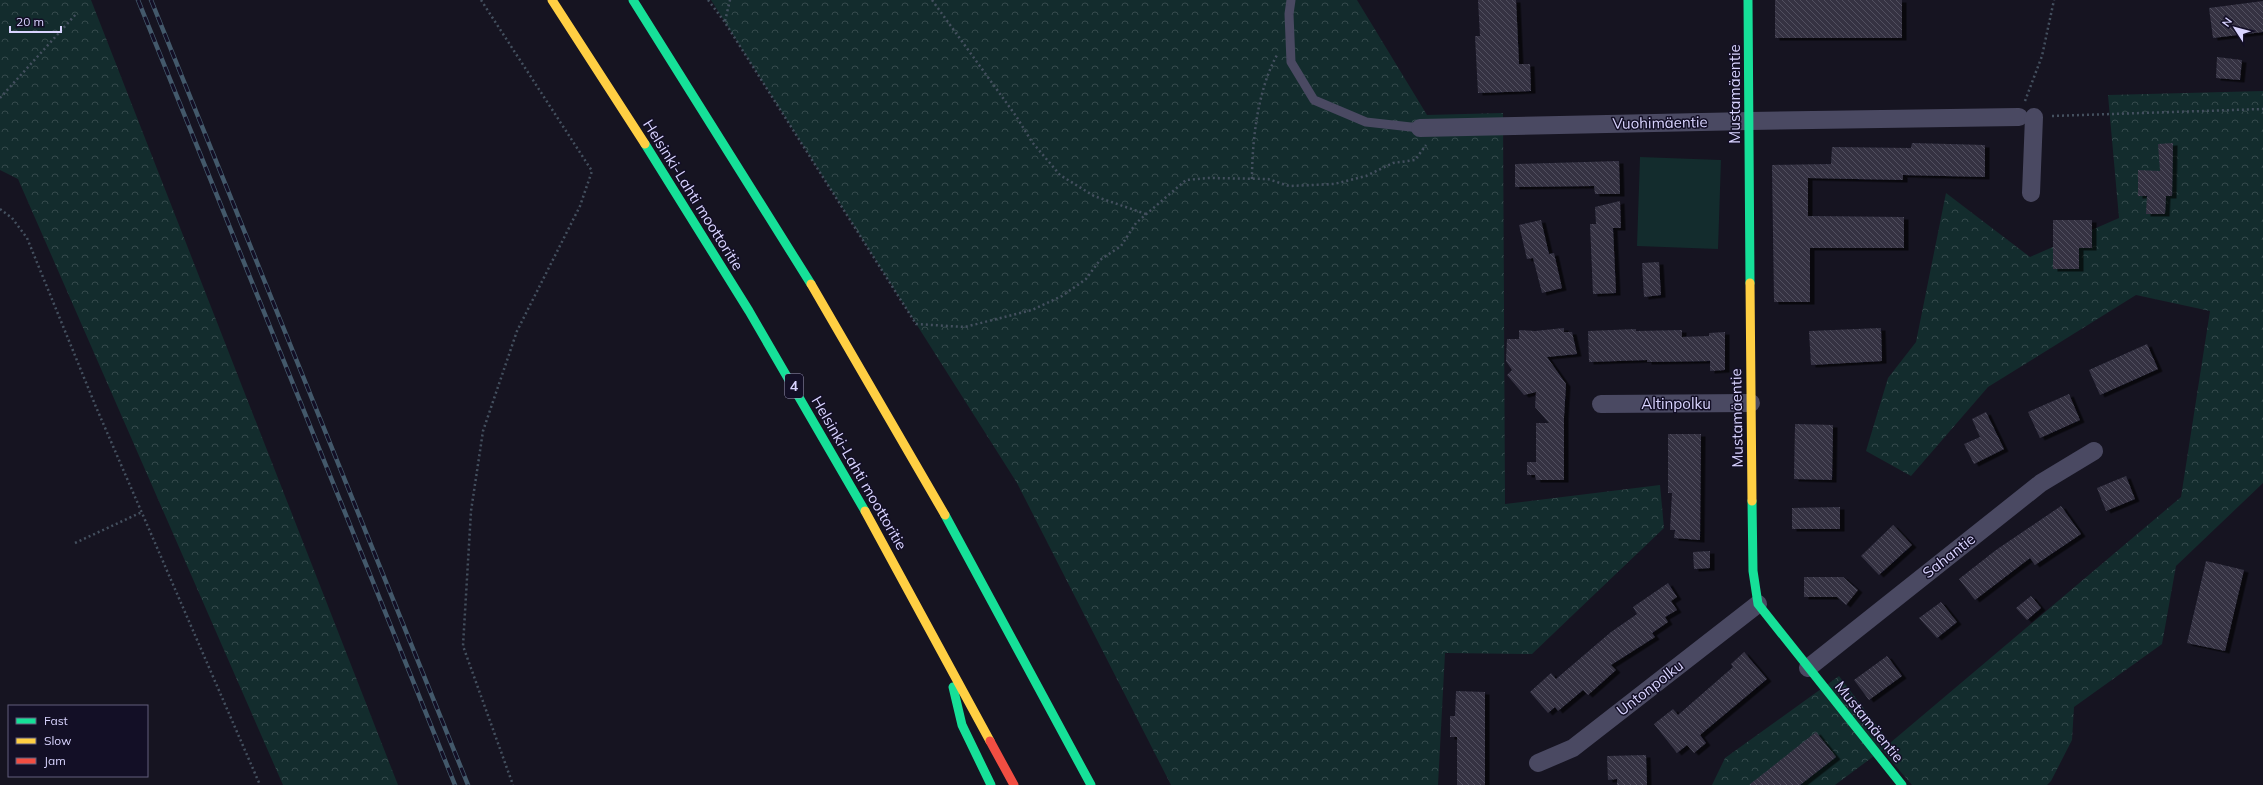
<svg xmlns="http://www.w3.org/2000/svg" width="2263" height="785" font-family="Mulish,sans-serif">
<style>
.green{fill:#132c2d}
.forest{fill:url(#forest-crowns)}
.building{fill:url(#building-back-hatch);filter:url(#shadow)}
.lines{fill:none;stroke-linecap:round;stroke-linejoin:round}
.path{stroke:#44505f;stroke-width:2.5;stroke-dasharray:2 3;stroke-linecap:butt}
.lane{stroke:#4a4962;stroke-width:9}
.street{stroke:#4a4962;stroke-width:18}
.fast{stroke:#16e098;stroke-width:9}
.slow{stroke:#ffcf43;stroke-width:9}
.jam{stroke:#f24e42;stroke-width:9}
.rail-casing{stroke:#43596b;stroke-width:4.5}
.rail{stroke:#130f26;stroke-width:3;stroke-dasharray:9;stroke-linecap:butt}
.labels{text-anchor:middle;stroke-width:3;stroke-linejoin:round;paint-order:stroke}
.shield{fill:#130f26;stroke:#9e99be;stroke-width:1}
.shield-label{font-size:14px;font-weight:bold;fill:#d9d4ff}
.street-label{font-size:15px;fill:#d9d4ff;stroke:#130f26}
</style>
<defs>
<pattern id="forest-crowns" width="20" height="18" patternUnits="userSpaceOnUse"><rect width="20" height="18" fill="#132c2d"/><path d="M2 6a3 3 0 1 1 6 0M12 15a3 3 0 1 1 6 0" fill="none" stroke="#354a4c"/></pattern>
<pattern id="building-back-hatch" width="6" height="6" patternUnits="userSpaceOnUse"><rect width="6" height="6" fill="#343243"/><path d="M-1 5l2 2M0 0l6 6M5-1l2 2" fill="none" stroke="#514f5f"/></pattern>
<filter id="shadow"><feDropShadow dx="4.5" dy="2.5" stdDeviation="0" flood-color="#0009"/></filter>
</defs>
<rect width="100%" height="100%" fill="#161421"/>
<path class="green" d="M1640,157L1721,160L1718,249L1637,246Z"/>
<g class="forest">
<path d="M0,0H91L398,785H283L18,179L0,170Z"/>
<path d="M711,0H1357L1427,115L1503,113L1505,504L1660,485L1664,528L1532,654L1445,653L1438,785H1171L1017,483Z"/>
<path d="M2263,91V483L2176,566L2162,644L2074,707L2072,740L2051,781L2047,785H1912L1882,750L1835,785H1712L1725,758L1839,676L1890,743L2181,497L2210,311L2136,295L1988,387L1911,476L1866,451L1888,378L1916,342L1946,193L2030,257L2119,218L2108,95Z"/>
</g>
<g class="building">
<path d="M1478,0H1516L1519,64H1530L1531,91L1478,93L1475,36H1480Z"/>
<rect x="1775" y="0" width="127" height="38"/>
<path d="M2263,1V32L2213,38L2209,8Z"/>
<path d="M2217,57L2242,60L2240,80L2216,78Z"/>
<path d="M1912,143L1985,145V177L1903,175V180L1808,178V216L1904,217V248H1810V302H1774L1772,165L1831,164L1832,147L1911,148Z"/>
<path d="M2173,143L2172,196H2166L2165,214H2146L2147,196H2138V170L2160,171L2158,144Z"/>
<path d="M1619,161L1620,194H1595L1594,186L1515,187V164Z"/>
<path d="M1620,201L1621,228H1613L1616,293L1593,294L1590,224H1596L1595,207Z"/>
<path d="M1541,220L1549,254L1554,253L1562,288L1542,293L1533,258L1527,259L1519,225Z"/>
<path d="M2053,220H2092V248H2079V269H2053Z"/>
<path d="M1659,262L1661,295L1644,297L1642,263Z"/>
<path d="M1564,328V332H1572L1577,354L1547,357L1566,384L1564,417V480H1536L1535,475H1527V462H1536V423H1549L1535,407L1536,392L1524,395L1507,375L1512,370L1506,361L1507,339H1519V330L1535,331Z"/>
<path d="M1881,328L1882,361L1811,365L1809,331Z"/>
<path d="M1636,329V331L1682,330V337L1709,336V333L1725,332V370L1710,371V361L1647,362V360L1589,362L1588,331Z"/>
<path d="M2147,344L2158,369L2100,395L2089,370Z"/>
<path d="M2069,394L2080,420L2040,438L2028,412Z"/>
<path d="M1986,412L2004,449L1974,464L1964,444L1980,437L1972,419Z"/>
<path d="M1795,424L1833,425L1832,480L1794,479Z"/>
<path d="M1668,434H1701L1700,540L1674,538L1675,530H1670L1672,493H1668Z"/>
<path d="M2126,476L2135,499L2106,511L2097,488Z"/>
<path d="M2061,506L2081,534L2035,565L2030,558L1975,600L1959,579L1996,550Z"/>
<path d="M1840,507V529H1792V508Z"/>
<path d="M1893,525L1912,545L1879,575L1861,556Z"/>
<path d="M1710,551V568L1694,569L1693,552Z"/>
<path d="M2206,561L2244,570L2225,651L2187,643Z"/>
<path d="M1804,577H1843L1858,590L1846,605L1837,597H1804Z"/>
<path d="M1668,583L1677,597L1671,601L1677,610L1665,617L1668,622L1652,633L1655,637L1611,665L1616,670L1588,695L1583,690L1558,711L1555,707L1548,713L1530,692L1551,673L1556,679L1611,632L1637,614L1633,607Z"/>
<path d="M2031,596L2041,608L2027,620L2016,608Z"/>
<path d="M1941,602L1957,622L1937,638L1919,618Z"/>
<path d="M1744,652L1767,679L1700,735L1706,743L1694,753L1687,745L1677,753L1654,724L1673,709L1678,715L1733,667L1731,664Z"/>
<path d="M1887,656L1902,676L1869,700L1854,680Z"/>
<path d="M1456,691L1485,692V785H1457V737H1450V716H1455Z"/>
<path d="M1816,732L1836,757L1800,785H1749Z"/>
<path d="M1646,755L1647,785H1617V779L1608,780L1607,756Z"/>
</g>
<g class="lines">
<g class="path">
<path d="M481,0L592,171L580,206L517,331L483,431L471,511L463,646L513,785"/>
<path d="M708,0L724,21L916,324L965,327L1032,310L1062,296L1086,279L1100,260L1121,246L1136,223L1186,180L1208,178L1268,179L1289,186L1334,184L1366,176L1393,163L1415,160L1426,145"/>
<path d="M932,0L1016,116L1032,142L1060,175L1094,196L1146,214"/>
<path d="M725,21L730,0"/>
<path d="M0,98L77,13"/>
<path d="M2025,101L2042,56L2054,0"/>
<path d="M2052,116L2263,109"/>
<path d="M1252,179C1252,140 1258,89 1277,55"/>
<path d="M0,209L12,218L27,238L96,407L260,785"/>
<path d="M75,543L142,512"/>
</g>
<path class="lane" d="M1291,0L1289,14L1291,62L1314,100L1366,122L1420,128"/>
<g class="street">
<path d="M1420,128L1749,121L2019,117"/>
<path d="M2031,193L2034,117"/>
<path d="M1601,404L1751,403"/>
<path d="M1808,668L2041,483L2094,451"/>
<path d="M1538,763L1573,748L1758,604"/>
</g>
<g class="fast">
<path d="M633,0L811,284"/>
<path d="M1748,0L1750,283"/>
<path d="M645,144L749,311L865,511"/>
<path d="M1752,501L1753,571L1758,604L1902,785"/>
<path d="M945,515L1091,785"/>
<path d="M953,687L962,725L991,785"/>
</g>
<g class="slow">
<path d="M552,0L645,144"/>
<path d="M1750,283L1752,501"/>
<path d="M811,284L945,515"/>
<path d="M865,511L990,741"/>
</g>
<path class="jam" d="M990,741L1014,785"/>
<defs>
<g id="rail">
<path d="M138,0L455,785"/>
<path d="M151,0L468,785"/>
</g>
</defs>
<use href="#rail" class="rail-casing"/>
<use href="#rail" class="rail"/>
</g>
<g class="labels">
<rect class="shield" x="785" y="374" width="18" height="24" rx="3"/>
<g class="shield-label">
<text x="794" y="391">4</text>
</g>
<g class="street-label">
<text transform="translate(1735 94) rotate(-90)" y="5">Mustamäentie</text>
<text transform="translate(1660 123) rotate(-1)" y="5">Vuohimäentie</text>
<text transform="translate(693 195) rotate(58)" y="5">Helsinki-Lahti moottoritie</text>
<text x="1676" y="409">Altinpolku</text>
<text transform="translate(1737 418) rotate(-91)" y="5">Mustamäentie</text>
<text transform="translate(859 473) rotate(60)" y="5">Helsinki-Lahti moottoritie</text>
<text transform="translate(1949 556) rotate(-38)" y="5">Sahantie</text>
<text transform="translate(1650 688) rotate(-38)" y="5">Untonpolku</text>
<text transform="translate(1869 722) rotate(51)" y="5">Mustamäentie</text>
</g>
</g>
<rect x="8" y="705" width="140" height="72" fill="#130f26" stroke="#625e7d"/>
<rect x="16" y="718" width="20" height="6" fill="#16e098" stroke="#625e7d"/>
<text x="44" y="725" font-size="12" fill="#d9d4ff">Fast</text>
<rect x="16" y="738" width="20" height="6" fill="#ffcf43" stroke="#625e7d"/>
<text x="44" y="745" font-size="12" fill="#d9d4ff">Slow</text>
<rect x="16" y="758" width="20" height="6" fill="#f24e42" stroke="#625e7d"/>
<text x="44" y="765" font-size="12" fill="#d9d4ff">Jam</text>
<g transform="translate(2235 28) rotate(306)" stroke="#130f26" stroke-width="3" paint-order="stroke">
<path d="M0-3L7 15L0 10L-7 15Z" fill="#d9d4ff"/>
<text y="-6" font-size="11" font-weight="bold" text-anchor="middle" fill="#d9d4ff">N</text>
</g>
<path d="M10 26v6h51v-6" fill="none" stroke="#d9d4ff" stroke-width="2"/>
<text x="16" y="26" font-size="12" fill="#d9d4ff" stroke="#130f26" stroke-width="3" paint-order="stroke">20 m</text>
</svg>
